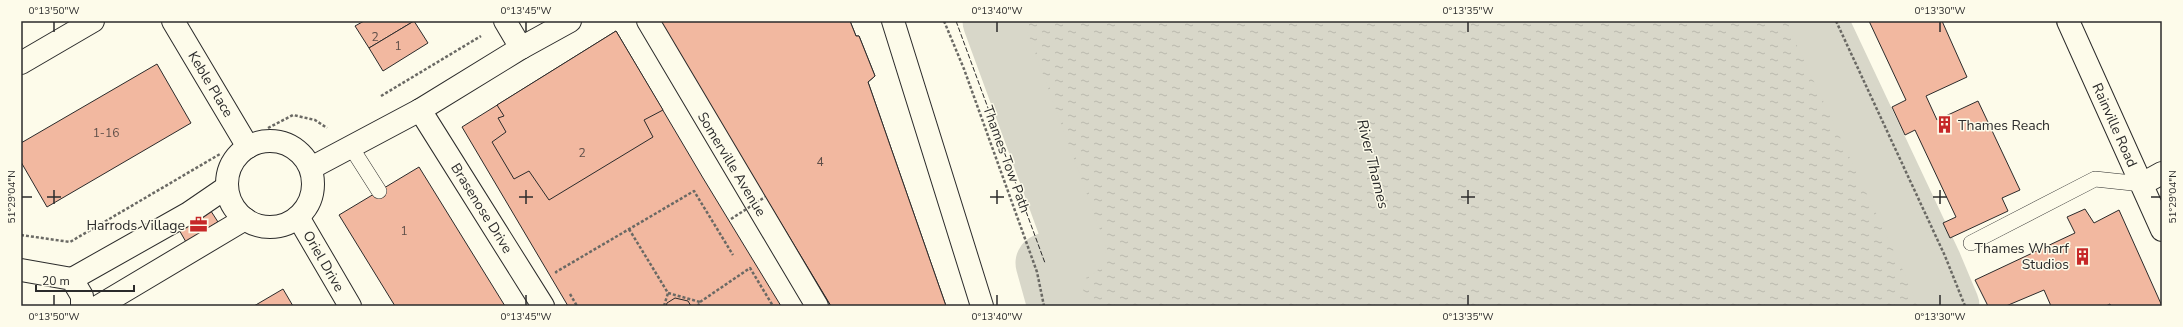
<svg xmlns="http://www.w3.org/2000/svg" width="2183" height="327" font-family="'Nunito Sans',sans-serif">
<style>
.water{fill:url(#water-ripples);stroke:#74746e}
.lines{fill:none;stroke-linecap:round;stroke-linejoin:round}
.river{stroke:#d8d7c9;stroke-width:59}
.building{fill:#f2b8a0;stroke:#2b2b2b}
.lane-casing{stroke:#2b2b2b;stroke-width:16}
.street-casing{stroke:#2b2b2b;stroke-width:24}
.path{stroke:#6a6964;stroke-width:2.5;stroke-dasharray:3 2;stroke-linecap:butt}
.lane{stroke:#fdfbea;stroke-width:15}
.street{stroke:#fdfbea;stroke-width:22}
.path-bridge{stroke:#6a6964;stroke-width:2.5;stroke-dasharray:3 2;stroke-linecap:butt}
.fence{stroke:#2b2b2b;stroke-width:1;stroke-dasharray:5 2;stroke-linecap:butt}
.ticks{fill:none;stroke:#2b2b2b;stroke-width:1.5}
.labels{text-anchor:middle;stroke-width:3;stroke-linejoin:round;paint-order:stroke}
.number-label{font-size:12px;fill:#5d4e48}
.street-label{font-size:14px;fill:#2b2b2b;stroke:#fdfbea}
.poi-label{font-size:14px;fill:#2b2b2b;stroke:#fdfbea;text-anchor:end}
.water-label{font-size:15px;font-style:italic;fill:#2b2b2b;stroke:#fdfbea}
.neatline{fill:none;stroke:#2b2b2b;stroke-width:1.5}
.ticks-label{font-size:10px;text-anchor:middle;fill:#2b2b2b}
</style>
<defs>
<pattern id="water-ripples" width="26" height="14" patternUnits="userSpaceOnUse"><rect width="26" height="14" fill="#d8d7c9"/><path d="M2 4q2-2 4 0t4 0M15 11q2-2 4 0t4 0" fill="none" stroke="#bab9ad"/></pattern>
</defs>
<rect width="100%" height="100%" fill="#fdfbea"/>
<path class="water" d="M992,21H1818L1932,263L1950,306H1057L1045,263L1076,250Z"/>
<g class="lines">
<g class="river">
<path d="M992,21L1076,250L1045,263L1057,306"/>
<path d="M1818,21L1932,263L1950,306"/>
</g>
</g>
<g class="building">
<path d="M364,21H414L369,48L355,26Z"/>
<path d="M414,21L428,43L383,71L369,48Z"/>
<path d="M659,21H850L856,36H859L875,76L868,82L946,306H831Z"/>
<path d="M659,21H850L856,36H859L875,76L868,82L946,306H831Z"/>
<path d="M1869,21H1942L1967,77L1926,96L1937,120L1978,101L2020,190L2002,198L2008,211L1950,238L1943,223L1956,217L1915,130L1905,135L1892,107L1906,100Z"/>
<path d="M616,31L703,178L781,306H568L462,127Z"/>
<path d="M616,31L663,110L644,120L653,137L549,200L529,171L514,179L492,142L506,132L498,118L504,116L497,105Z"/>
<path d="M157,64L191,123L47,207L21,162V143Z"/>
<path d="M419,167L505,306H395L339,215Z"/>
<path d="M209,208L218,222L186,242L178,228Z"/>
<path d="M2085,209L2094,223L2119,210L2162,306H2111L2110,304L2106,306H2051L2044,290L2006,306H1988L1975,280L2075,233L2067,217Z"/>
<path d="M283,289L293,306H254Z"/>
<path d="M675,298L688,301L691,306H666L667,303Z"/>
</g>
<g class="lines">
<defs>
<g id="lane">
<path d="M351,147L379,191"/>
<path d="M1971,243L2095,179L2142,184"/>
</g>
<g id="street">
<path d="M173,21L248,147"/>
<path d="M505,21L521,48"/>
<path d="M648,21L817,306"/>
<path d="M893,21L982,306"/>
<path d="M2068,21L2162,230"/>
<path d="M21,63L93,21"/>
<path d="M420,110L543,306"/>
<circle cx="270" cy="184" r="43"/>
<path d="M311,168L420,110L521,48L570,21"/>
<path d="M2142,184L2162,173"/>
<path d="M298,217L350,306"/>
<path d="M21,270L72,279L82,296V306"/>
<path d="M72,279L189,213L227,187"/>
<path d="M99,306L245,219"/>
</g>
</defs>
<use href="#lane" class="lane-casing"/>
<use href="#street" class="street-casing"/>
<g class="path">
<path d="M944,21L964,69L1037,272L1044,306"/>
<path d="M1836,21L1945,256L1965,306"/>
<path d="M381,96L481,36"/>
<path d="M268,128L293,115L315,120L327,128"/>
<path d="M629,229L668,293L700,302L698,306"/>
<path d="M21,235L70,242L220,154"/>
<path d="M557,273L556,272L694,191L733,255"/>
<path d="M570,294L577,306"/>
<path d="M700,302L750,268L773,306"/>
<path d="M664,306L668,293"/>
</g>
<use href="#lane" class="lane"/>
<use href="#street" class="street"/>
<path class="path-bridge" d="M731,219L765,197"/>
<path class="fence" d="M956,21L1045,263"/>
</g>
<path class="ticks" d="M54,22V32M526,22V32M997,22V32M1468,22V32M1940,22V32M54,190V204M526,190V204M997,190V204M1468,190V204M1940,190V204M22,197H32M47,197H61M519,197H533M990,197H1004M1461,197H1475M1933,197H1947M2151,197H2161M54,295V305M526,295V305M997,295V305M1468,295V305M1940,295V305"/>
<defs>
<symbol id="building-bare" viewBox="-9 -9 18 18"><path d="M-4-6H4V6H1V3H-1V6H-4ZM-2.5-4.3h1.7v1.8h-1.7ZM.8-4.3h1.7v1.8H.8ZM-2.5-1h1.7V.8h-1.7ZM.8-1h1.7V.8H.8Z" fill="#c62828" stroke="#fdfbea" stroke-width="2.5" paint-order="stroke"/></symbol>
<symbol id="office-bare" viewBox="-9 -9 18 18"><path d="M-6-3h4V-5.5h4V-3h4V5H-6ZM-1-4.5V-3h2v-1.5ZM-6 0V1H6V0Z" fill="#c62828" stroke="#fdfbea" stroke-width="2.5" paint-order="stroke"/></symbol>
</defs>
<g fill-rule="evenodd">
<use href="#building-bare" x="1932" y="112" width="25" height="25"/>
<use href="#office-bare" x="186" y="212" width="25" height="25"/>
<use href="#building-bare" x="2070" y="244" width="25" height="25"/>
</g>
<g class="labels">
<g class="number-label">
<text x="375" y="41">2</text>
<text x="398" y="50">1</text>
<text x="106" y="137">1-16</text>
<text x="582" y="157">2</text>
<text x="820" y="166">4</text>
<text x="404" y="235">1</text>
</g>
<g class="street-label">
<text transform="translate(211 84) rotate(59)" y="5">Keble Place</text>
<text transform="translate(2115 125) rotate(66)" y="5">Rainville Road</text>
<text transform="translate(1007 159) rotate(70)" y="5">Thames Tow Path</text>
<text transform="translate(732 164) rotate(59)" y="5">Somerville Avenue</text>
<text transform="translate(482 208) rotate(58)" y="5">Brasenose Drive</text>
<text transform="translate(324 261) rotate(60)" y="5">Oriel Drive</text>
</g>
<g class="poi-label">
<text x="1958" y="130" text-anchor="start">Thames Reach</text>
<text x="185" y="230">Harrods Village</text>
<text x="2069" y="253">Thames Wharf<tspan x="2069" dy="16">Studios</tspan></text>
</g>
<g class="water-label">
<text transform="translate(1373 164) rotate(76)" y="5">River Thames</text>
</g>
</g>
<rect width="2183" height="327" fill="none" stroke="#fdfbea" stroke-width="44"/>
<path d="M36 285v6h98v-6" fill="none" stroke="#2b2b2b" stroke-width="2"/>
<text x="42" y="285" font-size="12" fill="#2b2b2b" stroke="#fdfbea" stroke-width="3" paint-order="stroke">20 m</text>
<rect x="22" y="22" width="2139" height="283" class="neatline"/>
<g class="ticks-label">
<text x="54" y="14">0°13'50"W</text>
<text x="526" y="14">0°13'45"W</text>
<text x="997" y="14">0°13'40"W</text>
<text x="1468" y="14">0°13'35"W</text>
<text x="1940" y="14">0°13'30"W</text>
<text transform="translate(11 197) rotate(-90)" y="4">51°29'04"N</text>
<text transform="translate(2172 197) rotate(-90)" y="4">51°29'04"N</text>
<text x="54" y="320">0°13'50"W</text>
<text x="526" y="320">0°13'45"W</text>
<text x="997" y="320">0°13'40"W</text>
<text x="1468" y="320">0°13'35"W</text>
<text x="1940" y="320">0°13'30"W</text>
</g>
</svg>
